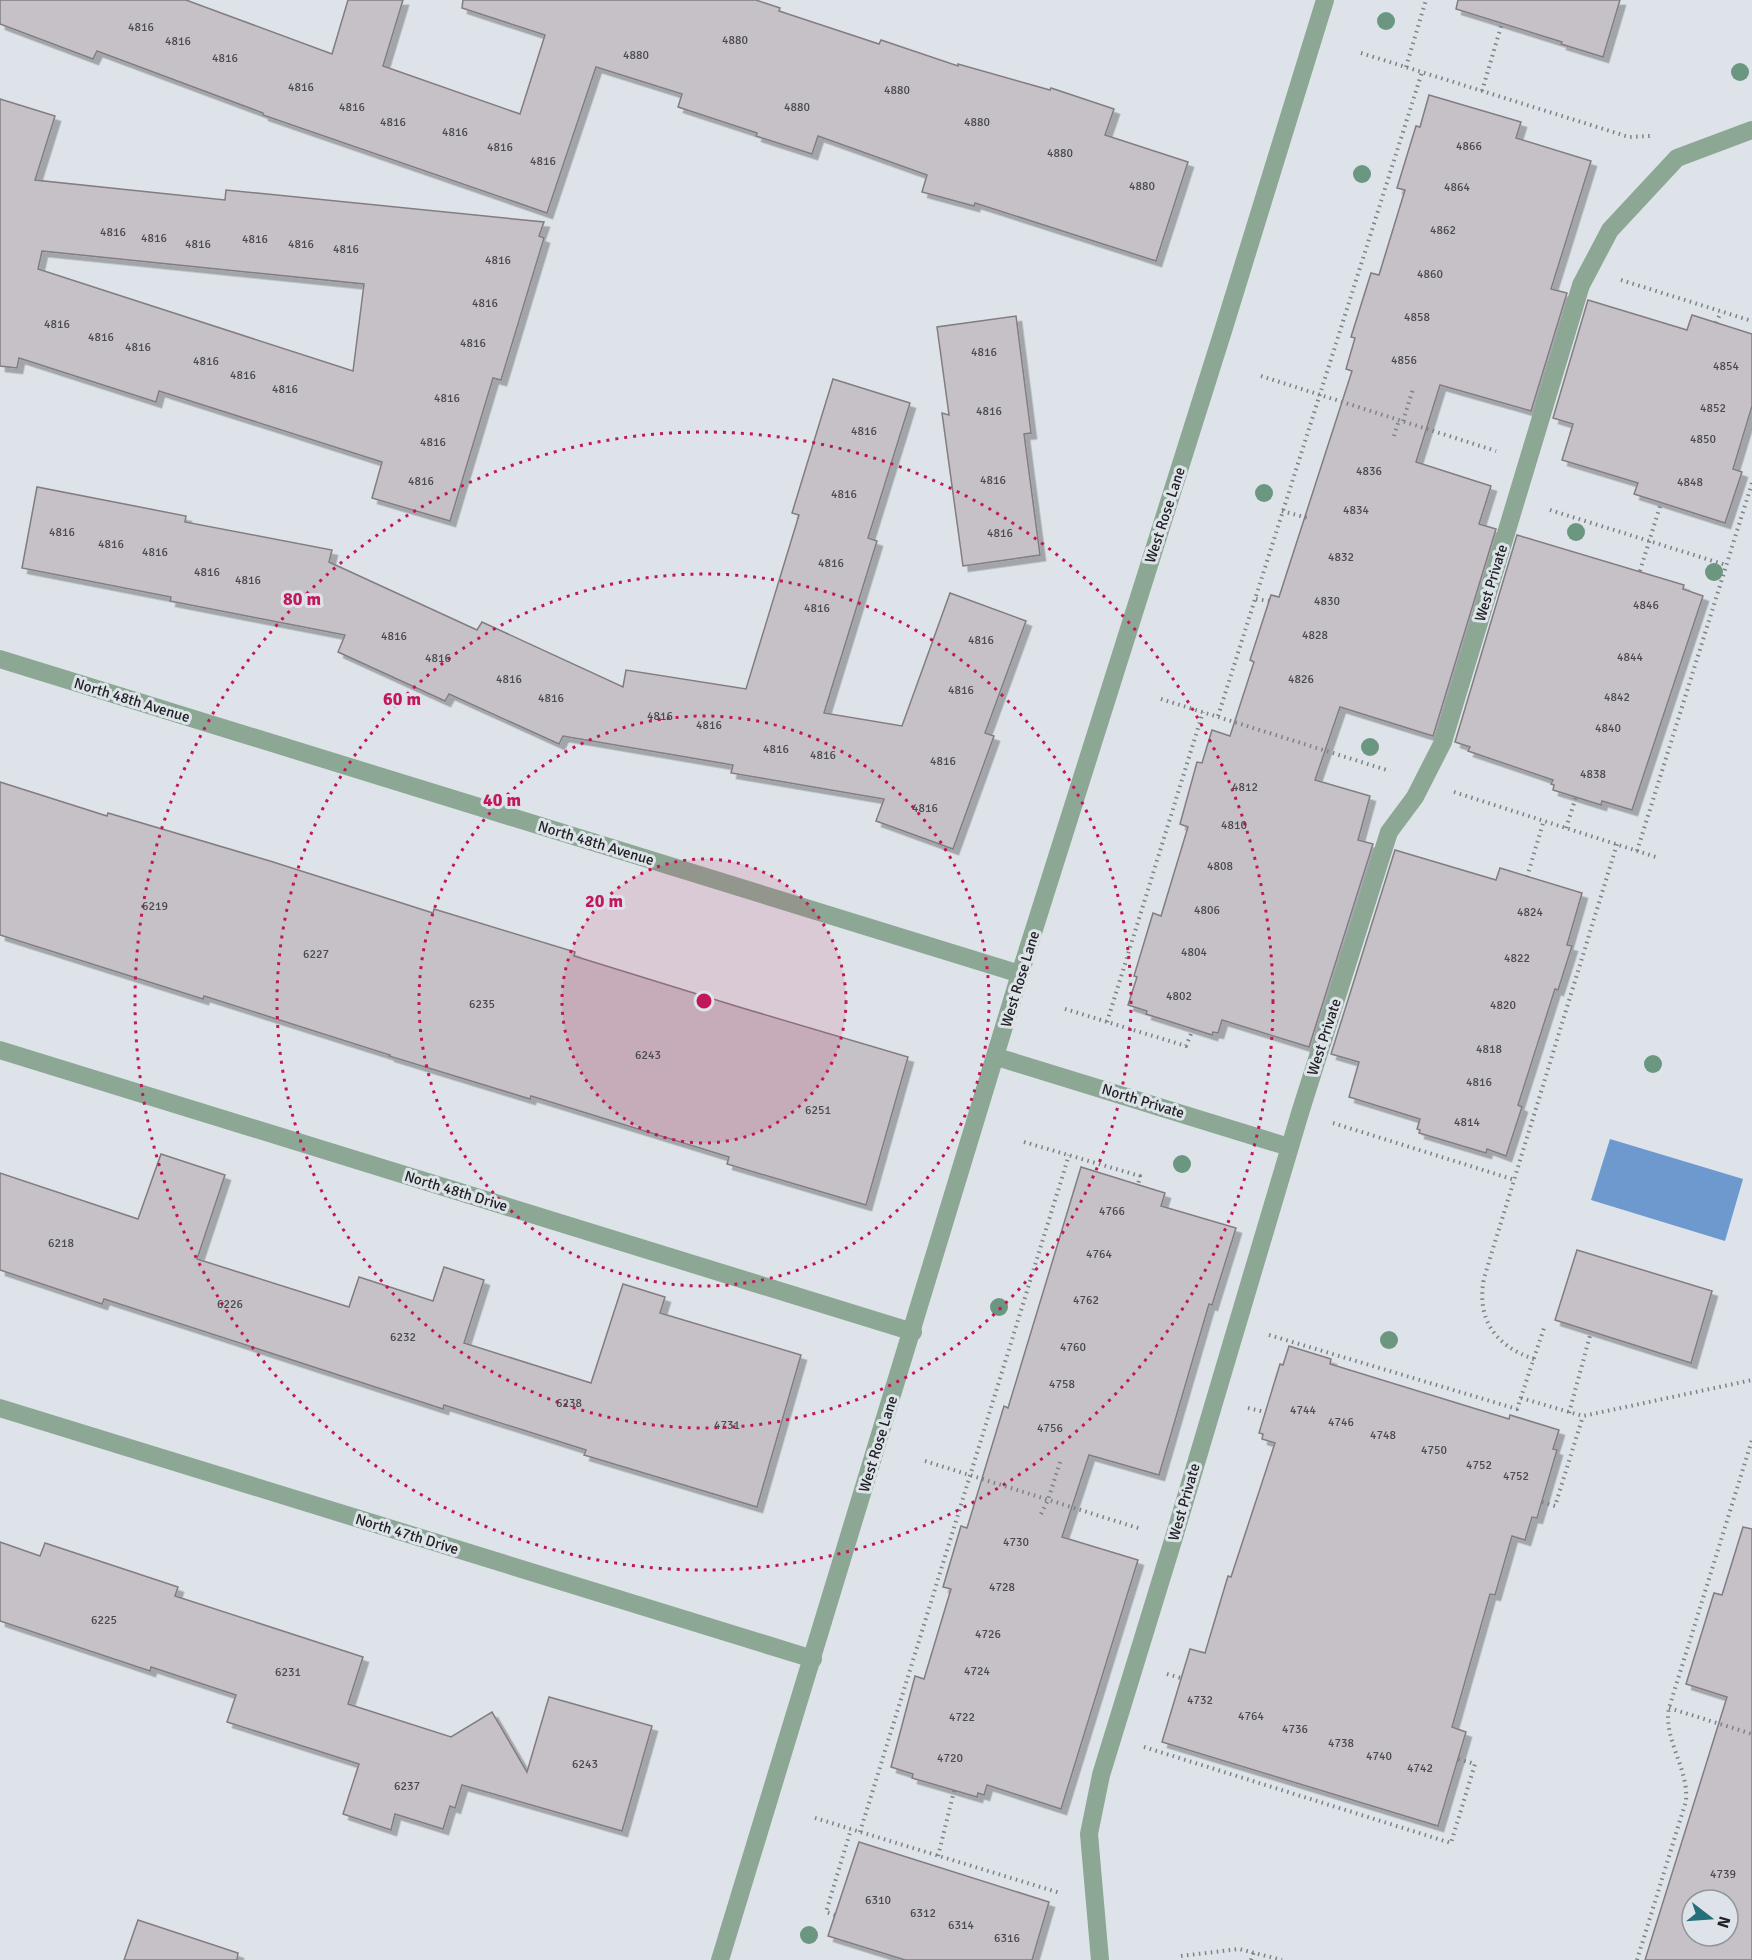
<svg xmlns="http://www.w3.org/2000/svg" width="1752" height="1960" font-family="Signika,sans-serif">
<style>
.water{fill:#6d99cf}
.building{fill:#c6c1c6;stroke:#827d82;stroke-width:1.5;fill-rule:evenodd;filter:url(#shadow)}
.lines{fill:none;stroke-linecap:round;stroke-linejoin:round}
.path{stroke:#7e8285;stroke-width:4;stroke-dasharray:1.5 4.5;stroke-linecap:butt}
.service{stroke:#8ca894;stroke-width:18}
.minor{stroke:#8ca894;stroke-width:18}
.tree{fill:#6b9680}
.ring{fill:none;stroke:#c2185b;stroke-width:3;stroke-dasharray:3 6}
.labels{text-anchor:middle;stroke-width:6;stroke-linejoin:round;paint-order:stroke}
.number-label{font-size:12px;fill:#4a4a4d}
.street-label{font-size:15px;fill:#212325;stroke:#dde3e8}
.centre{fill:#c2185b;stroke:#dde3e8;stroke-width:3}
.ring-label{font-size:18px;text-anchor:middle;font-weight:bold;fill:#c2185b;stroke:#dde3e8;stroke-width:6;stroke-linejoin:round;paint-order:stroke}
</style>
<defs>
<filter id="shadow"><feDropShadow dx="5.5" dy="5.5" stdDeviation="0" flood-color="#0004"/></filter>
</defs>
<rect width="100%" height="100%" fill="#dde3e8"/>
<path class="water" d="M1610,1139L1743,1179L1725,1241L1591,1200Z"/>
<g class="building">
<path d="M0,0H186L332,54L348,0H403L383,66L520,114L545,35L462,8L463,0H756L780,8L779,11L879,44L881,40L958,66V64L1050,90L1051,88L1114,109L1105,135L1188,162L1156,261L975,203L974,206L922,192L927,175L818,136L812,154L756,136L757,133L678,107L682,94L596,67L547,213L263,115V113L97,51L93,59L0,24Z"/>
<path d="M1458,0H1620L1603,57L1561,44L1562,42L1456,9Z"/>
<path d="M1429,95L1521,122L1516,138L1591,161L1551,289L1567,293L1531,411L1440,385L1416,462L1491,486L1479,524L1496,529L1433,736L1340,707L1315,780L1370,796L1358,840L1373,844L1309,1047L1222,1020L1218,1033L1213,1032L1212,1035L1146,1014L1147,1011L1128,1005L1137,977L1134,976L1153,913L1161,916L1188,827L1180,824L1197,762L1202,763L1212,730L1230,736L1254,662L1250,660L1271,595L1279,597L1352,371L1346,369L1355,338L1351,337L1371,273L1379,275L1405,190L1397,188L1416,126L1420,127Z"/>
<path d="M0,99L55,116L35,180L225,200L226,190L544,222L539,236L544,238L501,380L493,378L450,521L372,498L382,462L159,391L156,402L19,358L17,368L0,366ZM42,251L364,284L353,371L38,269Z"/>
<path d="M1588,300L1687,330L1692,315L1752,334V406L1733,469L1742,472L1725,523L1634,494L1638,483L1562,460L1573,424L1553,418Z"/>
<path d="M1016,316L1031,433L1024,434L1040,555L963,566L942,413L949,415L937,327Z"/>
<path d="M833,379L910,403L868,538L877,541L824,713L902,726L950,593L1026,621L985,733L994,736L953,849L876,821L884,799L731,773L733,765L563,736L559,744L449,694L445,701L338,652L345,635L170,601L171,597L22,568L37,487L186,516L185,522L332,550L329,562L477,630L482,622L623,687L626,670L746,689L799,515L792,513Z"/>
<path d="M1517,535L1684,585L1683,589L1703,596L1632,810L1602,801L1601,805L1553,790L1554,785L1551,784L1553,780L1468,751L1470,747L1455,742Z"/>
<path d="M0,782L107,816L108,813L270,861L433,913L434,909L575,952L574,956L739,1007L908,1057L866,1205L727,1164L729,1157L531,1096L530,1099L389,1056L390,1055L204,996L203,999L0,935Z"/>
<path d="M1395,850L1496,880L1500,868L1582,893L1567,945L1572,946L1558,990L1555,989L1518,1105L1522,1107L1506,1156L1487,1149L1486,1153L1419,1133L1420,1130L1417,1129L1420,1119L1349,1097L1359,1062L1331,1054Z"/>
<path d="M161,1154L225,1175L197,1259L349,1307L359,1277L433,1301L444,1267L484,1280L464,1343L591,1383L623,1284L665,1297L660,1313L801,1355L757,1507L584,1455L586,1450L444,1405L443,1409L104,1299L102,1304L0,1270V1173L138,1219Z"/>
<path d="M1081,1167L1165,1193L1161,1206L1236,1228L1212,1305L1209,1304L1159,1475L1089,1455L1062,1537L1138,1560L1061,1809L987,1785L984,1795L978,1793L977,1797L912,1778L913,1774L891,1767L915,1676L924,1679L951,1589L943,1587L961,1526L967,1528L1004,1406L1008,1408Z"/>
<path d="M1577,1250L1712,1291L1691,1363L1555,1320Z"/>
<path d="M1289,1346L1331,1359L1330,1364L1509,1419L1510,1415L1559,1430L1553,1449L1557,1450L1537,1518L1532,1517L1525,1540L1512,1536L1495,1595L1490,1594L1452,1727L1466,1732L1438,1826L1162,1742L1190,1649L1205,1653L1228,1576L1231,1577L1275,1443L1262,1439L1263,1434L1259,1433L1280,1364L1283,1365Z"/>
<path d="M1743,1527L1752,1529V1960H1645L1727,1697L1686,1684L1714,1593L1722,1595ZM1692,1900H1728V1936H1692Z"/>
<path d="M0,1542L40,1556L45,1543L178,1587L175,1596L363,1657L348,1704L451,1737L492,1712L527,1772L549,1697L652,1726L622,1831L462,1785L455,1808L450,1806L443,1829L395,1814L391,1830L343,1814L359,1764L227,1722L236,1695L151,1667L150,1671L0,1621Z"/>
<path d="M859,1842L1049,1902L1032,1960H905L828,1936Z"/>
<path d="M138,1920L238,1953L237,1960H124Z"/>
</g>
<g class="lines">
<g class="path">
<path d="M1361,53L1629,137L1650,136"/>
<path d="M1406,67L1426,0"/>
<path d="M1482,91L1502,23"/>
<path d="M1621,280L1752,321"/>
<path d="M1716,323L1721,312"/>
<path d="M1261,376L1496,451"/>
<path d="M1403,421L1413,389"/>
<path d="M1394,436L1399,420"/>
<path d="M1550,510L1726,565"/>
<path d="M1282,511L1308,518"/>
<path d="M1640,571L1661,503"/>
<path d="M1256,599L1269,601"/>
<path d="M1161,699L1390,771"/>
<path d="M1218,716L1422,72"/>
<path d="M1454,792L1656,857"/>
<path d="M1566,828L1576,797"/>
<path d="M1637,851L1752,483"/>
<path d="M1527,877L1544,820"/>
<path d="M1065,1009L1186,1046L1193,1029"/>
<path d="M1107,1022L1203,712"/>
<path d="M1333,1123L1515,1180"/>
<path d="M1024,1142L1140,1176L1138,1185"/>
<path d="M1269,1335L1517,1409L1544,1328"/>
<path d="M1534,1359C1495,1346 1476,1319 1484,1278L1617,844"/>
<path d="M1521,1398L1583,1416L1752,1380"/>
<path d="M1248,1408L1265,1412"/>
<path d="M1569,1413L1591,1332"/>
<path d="M925,1461L1141,1529"/>
<path d="M1542,1502L1555,1506L1583,1416"/>
<path d="M1041,1514L1048,1500L1061,1459"/>
<path d="M1167,1674L1181,1678"/>
<path d="M1669,1708L1752,1734"/>
<path d="M1144,1747L1451,1843L1475,1764L1458,1759"/>
<path d="M815,1818L1060,1893"/>
<path d="M860,1832L1069,1155"/>
<path d="M938,1856L954,1791"/>
<path d="M835,1915L826,1912L851,1829"/>
<path d="M1181,1956L1239,1949L1282,1960"/>
<path d="M1251,1960L1254,1951"/>
<path d="M1637,1960L1686,1801C1689,1769 1663,1739 1669,1708L1752,1440"/>
</g>
<path class="service" d="M0,1050L913,1332"/>
<g class="minor">
<path d="M0,659L1020,974"/>
<path d="M997,1057L1289,1147"/>
<path d="M0,1408L813,1659"/>
<path d="M720,1960L1020,974L1223,331L1325,0"/>
<path d="M1100,1960L1089,1834L1101,1775L1175,1534L1300,1113L1389,832L1415,797L1443,742L1581,285L1610,230L1677,158L1752,130"/>
</g>
</g>
<g class="tree">
<circle cx="1386" cy="21" r="9"/>
<circle cx="1740" cy="72" r="9"/>
<circle cx="1362" cy="174" r="9"/>
<circle cx="1264" cy="493" r="9"/>
<circle cx="1576" cy="532" r="9"/>
<circle cx="1714" cy="572" r="9"/>
<circle cx="1370" cy="747" r="9"/>
<circle cx="1653" cy="1064" r="9"/>
<circle cx="1182" cy="1164" r="9"/>
<circle cx="999" cy="1307" r="9"/>
<circle cx="1389" cy="1340" r="9"/>
<circle cx="809" cy="1935" r="9"/>
</g>
<circle cx="704" cy="1001" r="142" fill="#c2185b" fill-opacity=".12"/>
<g class="ring">
<circle cx="704" cy="1001" r="142"/>
<circle cx="704" cy="1001" r="285"/>
<circle cx="704" cy="1001" r="427"/>
<circle cx="704" cy="1001" r="569"/>
</g>
<g class="labels">
<g class="number-label">
<text x="141" y="31">4816</text>
<text x="735" y="44">4880</text>
<text x="178" y="45">4816</text>
<text x="636" y="59">4880</text>
<text x="225" y="62">4816</text>
<text x="301" y="91">4816</text>
<text x="897" y="94">4880</text>
<text x="352" y="111">4816</text>
<text x="797" y="111">4880</text>
<text x="393" y="126">4816</text>
<text x="977" y="126">4880</text>
<text x="455" y="136">4816</text>
<text x="1469" y="150">4866</text>
<text x="500" y="151">4816</text>
<text x="1060" y="157">4880</text>
<text x="543" y="165">4816</text>
<text x="1142" y="190">4880</text>
<text x="1457" y="191">4864</text>
<text x="1443" y="234">4862</text>
<text x="113" y="236">4816</text>
<text x="154" y="242">4816</text>
<text x="255" y="243">4816</text>
<text x="198" y="248">4816</text>
<text x="301" y="248">4816</text>
<text x="346" y="253">4816</text>
<text x="498" y="264">4816</text>
<text x="1430" y="278">4860</text>
<text x="485" y="307">4816</text>
<text x="1417" y="321">4858</text>
<text x="57" y="328">4816</text>
<text x="101" y="341">4816</text>
<text x="473" y="347">4816</text>
<text x="138" y="351">4816</text>
<text x="984" y="356">4816</text>
<text x="1404" y="364">4856</text>
<text x="206" y="365">4816</text>
<text x="1726" y="370">4854</text>
<text x="243" y="379">4816</text>
<text x="285" y="393">4816</text>
<text x="447" y="402">4816</text>
<text x="1713" y="412">4852</text>
<text x="989" y="415">4816</text>
<text x="864" y="435">4816</text>
<text x="1703" y="443">4850</text>
<text x="433" y="446">4816</text>
<text x="1369" y="475">4836</text>
<text x="993" y="484">4816</text>
<text x="421" y="485">4816</text>
<text x="1690" y="486">4848</text>
<text x="844" y="498">4816</text>
<text x="1356" y="514">4834</text>
<text x="62" y="536">4816</text>
<text x="1000" y="537">4816</text>
<text x="111" y="548">4816</text>
<text x="155" y="556">4816</text>
<text x="1341" y="561">4832</text>
<text x="831" y="567">4816</text>
<text x="207" y="576">4816</text>
<text x="248" y="584">4816</text>
<text x="1327" y="605">4830</text>
<text x="1646" y="609">4846</text>
<text x="817" y="612">4816</text>
<text x="1315" y="639">4828</text>
<text x="394" y="640">4816</text>
<text x="981" y="644">4816</text>
<text x="1630" y="661">4844</text>
<text x="438" y="662">4816</text>
<text x="509" y="683">4816</text>
<text x="1301" y="683">4826</text>
<text x="961" y="694">4816</text>
<text x="1617" y="701">4842</text>
<text x="551" y="702">4816</text>
<text x="660" y="720">4816</text>
<text x="709" y="729">4816</text>
<text x="1608" y="732">4840</text>
<text x="776" y="753">4816</text>
<text x="823" y="759">4816</text>
<text x="943" y="765">4816</text>
<text x="1593" y="778">4838</text>
<text x="1245" y="791">4812</text>
<text x="925" y="812">4816</text>
<text x="1234" y="829">4810</text>
<text x="1220" y="870">4808</text>
<text x="155" y="910">6219</text>
<text x="1207" y="914">4806</text>
<text x="1530" y="916">4824</text>
<text x="1194" y="956">4804</text>
<text x="316" y="958">6227</text>
<text x="1517" y="962">4822</text>
<text x="1179" y="1000">4802</text>
<text x="482" y="1008">6235</text>
<text x="1503" y="1009">4820</text>
<text x="1489" y="1053">4818</text>
<text x="648" y="1059">6243</text>
<text x="1479" y="1086">4816</text>
<text x="818" y="1114">6251</text>
<text x="1467" y="1126">4814</text>
<text x="1112" y="1215">4766</text>
<text x="61" y="1247">6218</text>
<text x="1099" y="1258">4764</text>
<text x="1086" y="1304">4762</text>
<text x="230" y="1308">6226</text>
<text x="403" y="1341">6232</text>
<text x="1073" y="1351">4760</text>
<text x="1062" y="1388">4758</text>
<text x="569" y="1407">6238</text>
<text x="1303" y="1414">4744</text>
<text x="1341" y="1426">4746</text>
<text x="727" y="1429">4731</text>
<text x="1050" y="1432">4756</text>
<text x="1383" y="1439">4748</text>
<text x="1434" y="1454">4750</text>
<text x="1479" y="1469">4752</text>
<text x="1516" y="1480">4752</text>
<text x="1016" y="1546">4730</text>
<text x="1002" y="1591">4728</text>
<text x="104" y="1624">6225</text>
<text x="988" y="1638">4726</text>
<text x="977" y="1675">4724</text>
<text x="288" y="1676">6231</text>
<text x="1200" y="1704">4732</text>
<text x="1251" y="1720">4764</text>
<text x="962" y="1721">4722</text>
<text x="1295" y="1733">4736</text>
<text x="1341" y="1747">4738</text>
<text x="1379" y="1760">4740</text>
<text x="950" y="1762">4720</text>
<text x="585" y="1768">6243</text>
<text x="1420" y="1772">4742</text>
<text x="407" y="1790">6237</text>
<text x="1723" y="1878">4739</text>
<text x="878" y="1904">6310</text>
<text x="923" y="1917">6312</text>
<text x="961" y="1929">6314</text>
<text x="1007" y="1942">6316</text>
</g>
<g class="street-label">
<text transform="translate(1165 515) rotate(-72)" y="5">West Rose Lane</text>
<text transform="translate(1491 583) rotate(-73)" y="5">West Private</text>
<text transform="translate(132 700) rotate(17)" y="5">North 48th Avenue</text>
<text transform="translate(596 843) rotate(17)" y="5">North 48th Avenue</text>
<text transform="translate(1020 979) rotate(-73)" y="5">West Rose Lane</text>
<text transform="translate(1324 1037) rotate(-72)" y="5">West Private</text>
<text transform="translate(1143 1101) rotate(17)" y="5">North Private</text>
<text transform="translate(456 1191) rotate(17)" y="5">North 48th Drive</text>
<text transform="translate(878 1444) rotate(-73)" y="5">West Rose Lane</text>
<text transform="translate(1184 1502) rotate(-74)" y="5">West Private</text>
<text transform="translate(407 1534) rotate(17)" y="5">North 47th Drive</text>
</g>
</g>
<circle cx="704" cy="1001" r="9" class="centre"/>
<g class="ring-label">
<text x="302" y="605">80 m</text>
<text x="402" y="705">60 m</text>
<text x="502" y="806">40 m</text>
<text x="604" y="907">20 m</text>
</g>
<g transform="translate(1710 1918) rotate(107)"><circle r="28" fill="#dde3e8" stroke="#92969a" stroke-width="1.5"/>
<path d="M0-4.5L10 22L0 15L-10 22Z" fill="#266e7a"/>
<text y="-9" font-size="16" font-weight="bold" text-anchor="middle" fill="#212325">N</text>
</g>
</svg>
